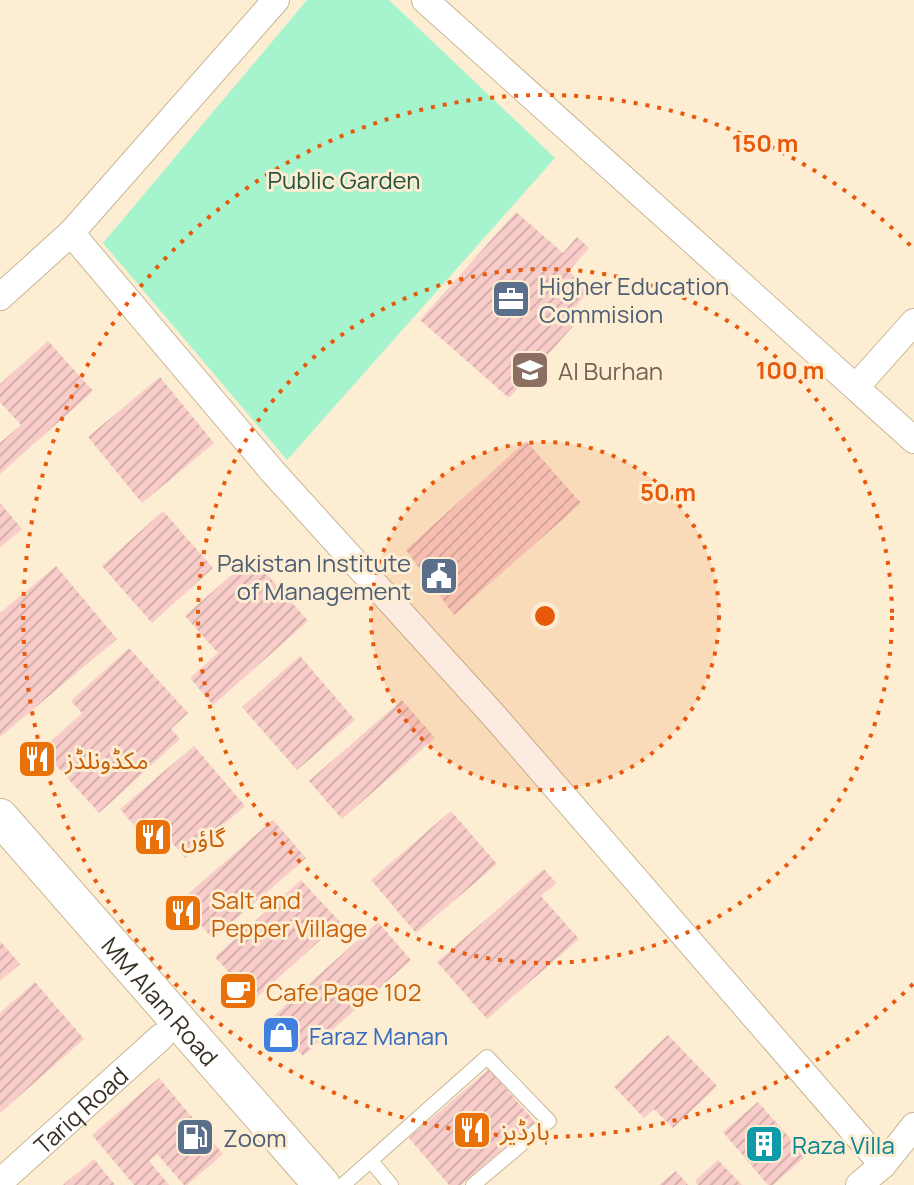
<svg xmlns="http://www.w3.org/2000/svg" width="914" height="1185" font-family="Manrope,'Noto Sans Arabic',sans-serif">
  <defs>
    <pattern id="building-hatch" width="6" height="6" patternUnits="userSpaceOnUse" patternTransform="scale(2)"><rect width="6" height="6" fill="#f8ccc9"/><path d="M-1 1l2-2M0 6l6-6M5 7l2-2" fill="none" stroke="#d5b0ac"/></pattern>
  </defs>
  <rect width="100%" height="100%" fill="#fdedd2"/>
  <path fill="#a6f4cd" d="M307,0H389L555,158L287,460L103,243Z"/>
  <path fill="url(#building-hatch)" d="M516,212L563,253L577,237L589,248L569,271L590,290L575,307L583,315L509,398L420,320Z
    M48,341L93,391L0,474V443L21,425L0,402V384Z
    M160,377L214,443L142,503L88,437Z
    M526,441L581,503L454,615L406,550Z
    M0,503L22,529L0,548Z
    M163,511L213,568L152,623L102,566Z
    M252,557L308,621L213,705L190,678L218,653L185,616Z
    M56,566L117,639L0,737V613Z
    M129,648L188,713L171,729L180,739L99,813L42,750L82,713L71,701Z
    M300,656L355,720L297,770L242,707Z
    M402,700L435,738L342,819L309,781Z
    M194,746L245,806L185,858L165,834L152,846L120,809Z
    M451,811L497,864L416,933L371,880Z
    M273,820L306,858L213,939L180,901Z
    M544,869L556,883L541,896L579,939L487,1019L437,962Z
    M301,880L340,922L254,1000L215,957Z
    M378,922L411,960L303,1056L270,1019Z
    M0,941L20,964L0,981Z
    M35,982L84,1039L0,1113V1013Z
    M668,1035L717,1086L673,1128L654,1109L644,1118L614,1087Z
    M489,1069L535,1122L461,1185H449L409,1138Z
    M159,1078L223,1154L187,1185H184L157,1154L149,1161L169,1185H134L92,1135Z
    M758,1102L806,1156L773,1185H768L723,1132Z
    M94,1159L115,1185H63Z
    M718,1160L742,1185H698L695,1181Z
    M676,1171L688,1185H659Z"/>
  <g fill="none" stroke-linecap="round" stroke-linejoin="round">
    <defs>
      <path id="lane" d="M371,1161L391,1185
        M343,1185L487,1057L549,1121L473,1185"/>
      <g id="street">
        <path d="M425,0L914,440"/>
        <path d="M71,233L273,472L496,718L883,1165"/>
        <path d="M0,297L71,233L276,0"/>
        <path d="M856,387L914,322"/>
        <path id="s1" d="M0,1182L161,1037"/>
        <path d="M859,1185L883,1165L914,1126"/>
      </g>
      <g id="secondary">
        <path id="s2" d="M0,817L322,1185"/>
      </g>
    </defs>
    <use href="#lane" stroke="#c8b694" stroke-width="16"/>
    <use href="#street" stroke="#c8b694" stroke-width="28"/>
    <use href="#secondary" stroke="#c8b694" stroke-width="38"/>
    <use href="#lane" stroke="#fff" stroke-width="14"/>
    <use href="#street" stroke="#fff" stroke-width="26"/>
    <use href="#secondary" stroke="#fff" stroke-width="36"/>
  </g>
  <circle cx="545" cy="616" r="174" fill="#e8590c" fill-opacity=".12"/>
  <g fill="none" stroke="#e8590c" stroke-width="4" stroke-dasharray="4 8">
    <circle cx="545" cy="616" r="174"/>
    <circle cx="545" cy="616" r="347"/>
    <path d="M913 984A521 521 0 1 1 913 248"/>
  </g>
  <defs>
    <symbol id="office-square" viewBox="-11 -11 22 22"><rect x="-9" y="-9" width="18" height="18" rx="4" fill="#5c6f8a" stroke="#fdedd2"/><path d="M-6-3h4V-5.5h4V-3h4V5H-6ZM-1-4.5V-3h2v-1.5ZM-6 0V1H6V0Z" fill="#fff"/></symbol>
    <symbol id="school-square" viewBox="-11 -11 22 22"><rect x="-9" y="-9" width="18" height="18" rx="4" fill="#8d6e63" stroke="#fdedd2"/><path d="M0-5L7-2L0 1L-7-2ZM-4 1L0 2.5L4 1V4Q0 6-4 4Z" fill="#fff"/></symbol>
    <symbol id="civic-square" viewBox="-11 -11 22 22"><rect x="-9" y="-9" width="18" height="18" rx="4" fill="#5c6f8a" stroke="#fdedd2"/><path d="M-.6-6.5H3V-4.5H.6V-3L4-1V1h2V6H-6V1h2V-1L-.6-3ZM-1.2 2.5V6h2.4V2.5Z" fill="#fff"/></symbol>
    <symbol id="restaurant-square" viewBox="-11 -11 22 22"><rect x="-9" y="-9" width="18" height="18" rx="4" fill="#e8710a" stroke="#fdedd2"/><path d="M-5-6h1v4h1v-4h1v4h1v-4h1v5L-1.5 .5V6h-2V.5L-5-1ZM5-6V6H3V1.5H1.5Q1.5-4 5-6Z" fill="#fff"/></symbol>
    <symbol id="cafe-square" viewBox="-11 -11 22 22"><rect x="-9" y="-9" width="18" height="18" rx="4" fill="#e8710a" stroke="#fdedd2"/><path d="M-5.5-4.5H6V0H3Q3 3.5 0 3.5H-2.5Q-5.5 3.5-5.5 0ZM3-3.2v2h1.7v-2ZM-6 4.5H4V6H-6Z" fill="#fff"/></symbol>
    <symbol id="shop-square" viewBox="-11 -11 22 22"><rect x="-9" y="-9" width="18" height="18" rx="4" fill="#3f7fe0" stroke="#fdedd2"/><path d="M-5-2.5h2.3a2.7 3.5 0 0 1 5.4 0H5L5.5 6h-11ZM-1.5-2.5h3a1.5 2.3 0 0 0-3 0Z" fill="#fff"/></symbol>
    <symbol id="fuel-square" viewBox="-11 -11 22 22"><rect x="-9" y="-9" width="18" height="18" rx="4" fill="#5c6f8a" stroke="#fdedd2"/><path d="M-5.5-6h7V0h2V4h1.3V-2.5L3-4.5l.8-.8L6-3V5H2.5V1h-1V6h-7ZM-4.2-4.7v3.2H.2V-4.7Z" fill="#fff"/></symbol>
    <symbol id="building-square" viewBox="-11 -11 22 22"><rect x="-9" y="-9" width="18" height="18" rx="4" fill="#0f9aa8" stroke="#fdedd2"/><path d="M-4-6H4V6H1V3H-1V6H-4ZM-2.5-4.3h1.7v1.8h-1.7ZM.8-4.3h1.7v1.8H.8ZM-2.5-1h1.7V.8h-1.7ZM.8-1h1.7V.8H.8Z" fill="#fff"/></symbol>
  </defs>
  <g fill-rule="evenodd">
    <use href="#office-square" x="489" y="277" width="44" height="44"/>
    <use href="#school-square" x="508" y="348" width="44" height="44"/>
    <use href="#civic-square" x="417" y="554" width="44" height="44"/>
    <use href="#restaurant-square" x="15" y="737" width="44" height="44"/>
    <use href="#restaurant-square" x="131" y="815" width="44" height="44"/>
    <use href="#restaurant-square" x="161" y="891" width="44" height="44"/>
    <use href="#cafe-square" x="216" y="969" width="44" height="44"/>
    <use href="#shop-square" x="259" y="1013" width="44" height="44"/>
    <use href="#restaurant-square" x="450" y="1108" width="44" height="44"/>
    <use href="#fuel-square" x="173" y="1115" width="44" height="44"/>
    <use href="#building-square" x="742" y="1122" width="44" height="44"/>
  </g>
  <g text-anchor="middle" dominant-baseline="central" stroke-width="6" stroke-linejoin="round" paint-order="stroke">
    <g font-size="24" fill="#27543f" stroke="#fdedd2">
      <text x="344" y="179">Public Garden</text>
    </g>
    <g font-size="24" fill="#4e5e75" stroke="#fdedd2" text-anchor="start">
      <text x="539" y="285">Higher Education<tspan x="539" dy="28">Commision</tspan></text>
      <text x="411" y="562" text-anchor="end">Pakistan Institute<tspan x="411" dy="28">of Management</tspan></text>
      <text x="223" y="1137">Zoom</text>
    </g>
    <g font-size="24" fill="#785e54" stroke="#fdedd2" text-anchor="start">
      <text x="558" y="370">Al Burhan</text>
    </g>
    <g font-size="24" fill="#c56008" stroke="#fdedd2" text-anchor="start">
      <text x="65" y="759">مکڈونلڈز</text>
      <text x="181" y="837">گاؤں</text>
      <text x="211" y="899">Salt and<tspan x="211" dy="28">Pepper Village</tspan></text>
      <text x="266" y="991">Cafe Page 102</text>
      <text x="500" y="1130">ہارڈیز</text>
    </g>
    <g font-size="24" fill="#393124" stroke="#fdedd2">
      <text stroke="none"><textPath href="#s2" startOffset="244">MM Alam Road</textPath></text>
      <text stroke="none"><textPath href="#s1" startOffset="108">Tariq Road</textPath></text>
    </g>
    <g font-size="24" fill="#366cbe" stroke="#fdedd2" text-anchor="start">
      <text x="309" y="1035">Faraz Manan</text>
    </g>
    <g font-size="24" fill="#0d838f" stroke="#fdedd2" text-anchor="start">
      <text x="792" y="1144">Raza Villa</text>
    </g>
  </g>
  <circle cx="545" cy="616" r="12" fill="#e8590c" stroke="#fdedd2" stroke-width="4"/>
  <g font-size="24" text-anchor="middle" font-weight="bold" fill="#e8590c" stroke="#fdedd2" stroke-width="6" stroke-linejoin="round" paint-order="stroke">
    <text x="765" y="152">150 m</text>
    <text x="790" y="379">100 m</text>
    <text x="668" y="501">50 m</text>
  </g>
</svg>
